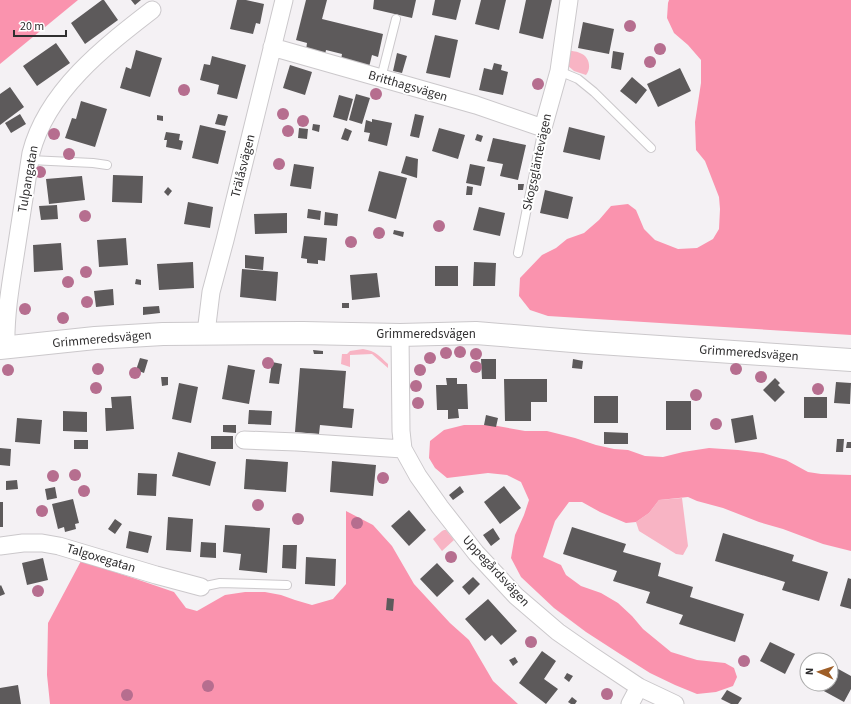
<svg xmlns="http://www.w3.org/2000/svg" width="851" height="704" font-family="'Source Sans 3',sans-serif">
  <rect width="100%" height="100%" fill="#f4f1f4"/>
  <path fill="#f8b4c4" d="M567,50C571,51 576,51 580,53C589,56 592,68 586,75L574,71L567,65Z
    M363,349C376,351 379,356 388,364V368L372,354L350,355V367L341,364L342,354H347L350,351Z
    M682,498L688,546L683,555L676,554L639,531L636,522L649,513L659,500Z
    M444,530H446L454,540L442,551L433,539L442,531Z"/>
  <path fill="#fa93ae" d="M0,0H78L0,64Z
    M669,0H851V335L548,316L530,310L519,296L520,278L542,255L556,248L567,239L584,233L599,220L611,206L628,204L636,210L644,229L655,240L678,249L697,248L713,239L719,229L720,209L719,197L705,161L696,150L695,122L701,83V60L688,45L674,33L667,18L668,3Z
    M464,425H492L525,431H547L575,438L596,445L614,449L628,450L645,456L663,457L683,452L709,448L738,450L763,453L786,460L808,472L821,474L851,475V551L823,544L783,529L759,522L723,508L697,501L688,497L659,500L649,513L636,522L626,523L600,512L582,502H569L555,521L543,557L561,565L566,575L581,586L601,593L618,603L632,616L643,629L671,652L697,660L725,663L734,668L737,677L733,686L716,692L697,694L675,685L650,673L620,654L586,632L554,608L521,577L511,558L515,535L524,515L529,500L521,482L507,475L488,473L447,478L435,468L429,458L430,441L444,430Z
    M346,511L373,525L392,546L414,584L450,623L469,640L493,681L518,704H50L47,675L48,623L81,561L136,579L174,592L186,608L197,611L225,595L245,592H265L281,595L295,600L312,605L333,599L346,584Z"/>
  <path fill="#5d5a5b" d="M102,0H104L118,20L85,44L71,23Z
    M131,0H141L135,5Z
    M237,0H246L264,4L260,24L256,23L253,34L230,29Z
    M306,0H327L322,19L383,34L378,57L372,55L369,67L341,60L342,54L326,50L325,55L306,50L307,43L296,40Z
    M374,0H416L412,18L373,9Z
    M435,0H461L456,20L432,15Z
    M481,0H506L499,30L475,24Z
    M526,0H552L543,39L519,33Z
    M583,22L614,29L609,54L578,48Z
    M435,35L458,40L450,78L426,73Z
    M56,43L70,63L37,86L23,66Z
    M136,50L162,58L150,97L120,88L126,67L131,69Z
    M613,51L624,53L621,70L611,68Z
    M397,53L407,56L402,73L393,71Z
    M212,56L246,65L237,99L217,94L219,85L200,80L204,64L210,65Z
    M494,63L502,65L501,70L508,72L503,95L479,90L484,68L492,70Z
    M290,65L312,72L305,95L283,88Z
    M680,68L691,91L658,107L647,84Z
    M632,77L647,90L636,104L620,91Z
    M10,87L24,107L0,125V94Z
    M356,94L370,98L362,124L349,120Z
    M339,95L353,99L347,121L333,117Z
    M81,101L107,109L95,147L65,138L72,118L76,119Z
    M20,114L26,124L11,133L5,123Z
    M218,114L228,116L225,126L215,124Z
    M415,114L424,116L419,138L410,136Z
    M157,115L163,116V121L157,120Z
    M372,119L392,123L387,146L368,141L370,133L364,132L366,120L372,122Z
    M313,124L320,125L319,132L312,130Z
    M200,125L226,131L218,164L192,158Z
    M569,127L605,136L600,160L563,152Z
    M299,128L308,129L307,139L298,138Z
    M345,128L352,131L348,141L341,139Z
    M439,128L465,135L458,159L432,151Z
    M166,132L180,134L179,140L183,141L181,150L166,147L167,140H164Z
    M477,134L483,136L481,142L475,140Z
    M493,138L526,145L518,180L500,176L503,164L487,161Z
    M406,156L418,159L417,178L401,173Z
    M294,164L314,167L311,189L290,186Z
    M470,164L485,167L481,186L466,183Z
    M379,171L407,178L396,219L368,211Z
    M113,175L143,176L142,203L112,202Z
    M82,176L85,200L49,204L46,179Z
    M518,184H524L523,190H518Z
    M467,186L473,187L472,195H466Z
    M168,187L172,191L168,196L164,192Z
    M545,190L573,197L568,219L540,213Z
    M188,202L213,207L210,228L184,224Z
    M57,205L58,219L41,220L39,206Z
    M479,207L505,213L500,236L473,230Z
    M308,209L321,211L320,220L307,218Z
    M325,212L338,214L337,226L324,225Z
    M287,213V233L255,234L254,214Z
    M394,230L404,232L403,237L393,234Z
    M304,236L327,238L325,261L318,260V264L307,263V259L301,258Z
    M126,238L128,265L99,267L97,240Z
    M61,243L63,270L34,272L33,245Z
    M245,255L264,257L263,270L245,268Z
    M193,262L194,288L159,290L157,264Z
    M474,262L496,263L495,286H473Z
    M435,266H458V286H435Z
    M242,269L278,272L276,301L240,297Z
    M377,273L380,297L352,300L350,275Z
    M136,279L141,280V285L135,284Z
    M113,289L114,305L96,307L94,291Z
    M342,303H349V308H342Z
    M159,306L160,313L143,315V307Z
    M313,350L323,351V354H314Z
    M140,358L148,360L144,373L136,370Z
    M481,359H496V379H482Z
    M573,359L583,361L582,369L572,368Z
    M272,362L282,364L279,384L269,383Z
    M228,365L255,370L249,404L222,399Z
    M300,368L346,371L343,408L354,409L352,428L320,425L319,434L295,432Z
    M161,377H168V385L162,386Z
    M446,378H457V384H467L468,409H458L459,418L448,419V410H437L436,385H447Z
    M775,378L780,383L778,385L785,392L775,402L763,390Z
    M504,379H547V402H531V421H505Z
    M836,382L851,383L850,404L834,403Z
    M179,383L198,387L191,423L172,419Z
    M131,396L134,429L106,431L105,408H112L111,397Z
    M594,396H618V423H594Z
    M804,397H827V418H804Z
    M666,401H691V430H666Z
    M249,410L272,411L271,425L248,424Z
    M63,411L87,412V432L63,431Z
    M486,415L498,418L496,427L484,425Z
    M753,415L757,439L735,443L731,419Z
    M17,418L42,420L40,444L15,442Z
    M223,425H236V433L223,432Z
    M604,432L628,433V444H604Z
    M211,436H233V449H211Z
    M837,439H844L843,452H836Z
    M74,440H88V449H74Z
    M847,442H851V448H846Z
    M0,448L11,449L10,466L0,465Z
    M178,452L216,462L210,486L172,476Z
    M246,459L288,462L286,492L244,489Z
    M332,461L376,465L373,496L330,492Z
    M138,473L157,474L156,496L137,495Z
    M17,480L18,489L6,490V481Z
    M460,486L464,492L453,500L449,495Z
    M504,486L521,508L500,524L484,502Z
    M55,487L57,498L47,500L45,489Z
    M73,499L79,523L75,524L76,529L65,532L64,527L58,529L52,504Z
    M0,502H3V527H0Z
    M409,510L426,530L409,546L391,526Z
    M168,517L193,519L191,552L166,550Z
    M115,519L122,524L115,534L108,529Z
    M225,525L270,528L267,573L239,570L241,554L223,552Z
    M572,527L626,544L623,552L661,563L658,576L693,587L690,597L744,614L735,642L679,624L683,615L646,603L650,592L613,581L617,571L563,554Z
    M493,528L500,539L491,546L483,535Z
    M129,531L152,536L148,553L126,548Z
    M723,533L794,555L792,561L828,572L819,601L782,590L785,582L715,561Z
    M201,542L216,543V558L200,557Z
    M283,545H297L296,569L282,568Z
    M306,557L336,559L335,586L305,584Z
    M43,558L48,580L27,585L22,563Z
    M437,563L454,581L437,597L420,579Z
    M473,577L480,584L469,595L462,587Z
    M848,578L851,579V609L840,606Z
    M1,585L5,594L0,596V586Z
    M387,598L394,599L393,611L386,610Z
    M488,599L517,631L501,645L492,635L485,641L465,619Z
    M770,642L795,654L785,674L760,661Z
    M542,651L556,661L544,679L558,689L546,704L519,683Z
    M515,657L518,662L513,666L509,660Z
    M831,665L851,676V689L844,702L811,684H831Z
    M567,673L573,676L569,682L564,678Z
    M18,685L21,704H0V688Z
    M727,690L742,698L738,704H731L721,699Z
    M572,697L577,701L575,704H571L568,702Z"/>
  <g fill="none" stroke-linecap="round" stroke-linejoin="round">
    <defs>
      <path id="lane" d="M559,71L578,79L594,92L651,148
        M381,78L396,19
        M30,160L93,163L107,165
        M518,253L543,128
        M201,587L220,583L287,585"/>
      <path id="street" d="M272,47L476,105L543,128L559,71L569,0
        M206,333L211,292L225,240L284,0
        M400,335L401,431L403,449L418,476L440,507L476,553L516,596L558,632L591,655L639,687L675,704
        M6,347C5,315 11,282 16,250C21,217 26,185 31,153C47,91 104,47 152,10
        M244,440L297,442L403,449
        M0,546L23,543H42L59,546L156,575L201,587
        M630,704L639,687"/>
      <path id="secondary" d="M0,348L95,338L163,334L303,333L400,335L476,333L585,342L851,360"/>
    </defs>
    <use href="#lane" stroke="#cbc8cb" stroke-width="10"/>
    <use href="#street" stroke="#cbc8cb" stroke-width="19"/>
    <use href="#secondary" stroke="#cbc8cb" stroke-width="24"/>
    <use href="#lane" stroke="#fff" stroke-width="8"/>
    <use href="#street" stroke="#fff" stroke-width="17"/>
    <use href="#secondary" stroke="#fff" stroke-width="22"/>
  </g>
  <g fill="#b66e8f">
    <circle cx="630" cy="26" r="6"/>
    <circle cx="660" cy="49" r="6"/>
    <circle cx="650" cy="62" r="6"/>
    <circle cx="538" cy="84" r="6"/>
    <circle cx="184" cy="90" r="6"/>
    <circle cx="376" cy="94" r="6"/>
    <circle cx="283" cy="114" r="6"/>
    <circle cx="303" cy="121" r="6"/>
    <circle cx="288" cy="131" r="6"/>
    <circle cx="54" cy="134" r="6"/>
    <circle cx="69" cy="154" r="6"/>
    <circle cx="279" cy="164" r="6"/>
    <circle cx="40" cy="172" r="6"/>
    <circle cx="85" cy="216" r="6"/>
    <circle cx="439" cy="226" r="6"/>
    <circle cx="379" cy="233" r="6"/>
    <circle cx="351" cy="242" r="6"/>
    <circle cx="86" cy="272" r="6"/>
    <circle cx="68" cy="282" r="6"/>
    <circle cx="87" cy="302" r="6"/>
    <circle cx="25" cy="309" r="6"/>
    <circle cx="63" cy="318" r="6"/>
    <circle cx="460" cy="352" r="6"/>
    <circle cx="446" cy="353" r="6"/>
    <circle cx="476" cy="354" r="6"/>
    <circle cx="430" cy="358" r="6"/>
    <circle cx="268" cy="363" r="6"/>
    <circle cx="476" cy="367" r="6"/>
    <circle cx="98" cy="369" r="6"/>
    <circle cx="736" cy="369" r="6"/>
    <circle cx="8" cy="370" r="6"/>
    <circle cx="420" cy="370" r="6"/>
    <circle cx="135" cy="373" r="6"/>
    <circle cx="761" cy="377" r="6"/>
    <circle cx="416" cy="386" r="6"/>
    <circle cx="96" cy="388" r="6"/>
    <circle cx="818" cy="389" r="6"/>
    <circle cx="696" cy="395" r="6"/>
    <circle cx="418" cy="403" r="6"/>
    <circle cx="716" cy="424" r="6"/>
    <circle cx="75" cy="475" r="6"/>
    <circle cx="53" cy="476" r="6"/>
    <circle cx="383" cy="478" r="6"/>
    <circle cx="84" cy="491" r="6"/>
    <circle cx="258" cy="505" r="6"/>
    <circle cx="42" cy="511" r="6"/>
    <circle cx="298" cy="519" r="6"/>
    <circle cx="357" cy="523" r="6"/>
    <circle cx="451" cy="557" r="6"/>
    <circle cx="38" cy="591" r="6"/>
    <circle cx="531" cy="642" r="6"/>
    <circle cx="744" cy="661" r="6"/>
    <circle cx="208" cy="686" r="6"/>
    <circle cx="607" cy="694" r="6"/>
    <circle cx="127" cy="695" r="6"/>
  </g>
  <g text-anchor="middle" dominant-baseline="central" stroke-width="4" stroke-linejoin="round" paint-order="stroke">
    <g font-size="13" fill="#302f30" stroke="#fff">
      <text transform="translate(408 86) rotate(16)">Britthagsvägen</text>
      <text transform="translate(537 162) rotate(-78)">Skogsgläntevägen</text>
      <text transform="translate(243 166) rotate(-76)">Trälåsvägen</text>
      <text transform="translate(28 179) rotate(-80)">Tulpangatan</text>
      <text x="426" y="334">Grimmeredsvägen</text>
      <text transform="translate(102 339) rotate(-5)">Grimmeredsvägen</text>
      <text transform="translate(749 353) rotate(4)">Grimmeredsvägen</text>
      <text transform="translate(101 558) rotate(17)">Talgoxegatan</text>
      <text transform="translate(496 571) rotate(47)">Uppegårdsvägen</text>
    </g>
  </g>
  <g transform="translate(819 672) rotate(273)"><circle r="19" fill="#ffffff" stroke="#acacac"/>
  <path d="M0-3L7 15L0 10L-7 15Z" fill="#9e5e27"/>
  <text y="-6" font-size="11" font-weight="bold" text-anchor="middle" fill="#302f30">N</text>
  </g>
  <path d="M14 30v6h52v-6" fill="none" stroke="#302f30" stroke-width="2"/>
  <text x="20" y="30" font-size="12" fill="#302f30" stroke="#ffffff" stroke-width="3" paint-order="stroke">20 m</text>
</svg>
